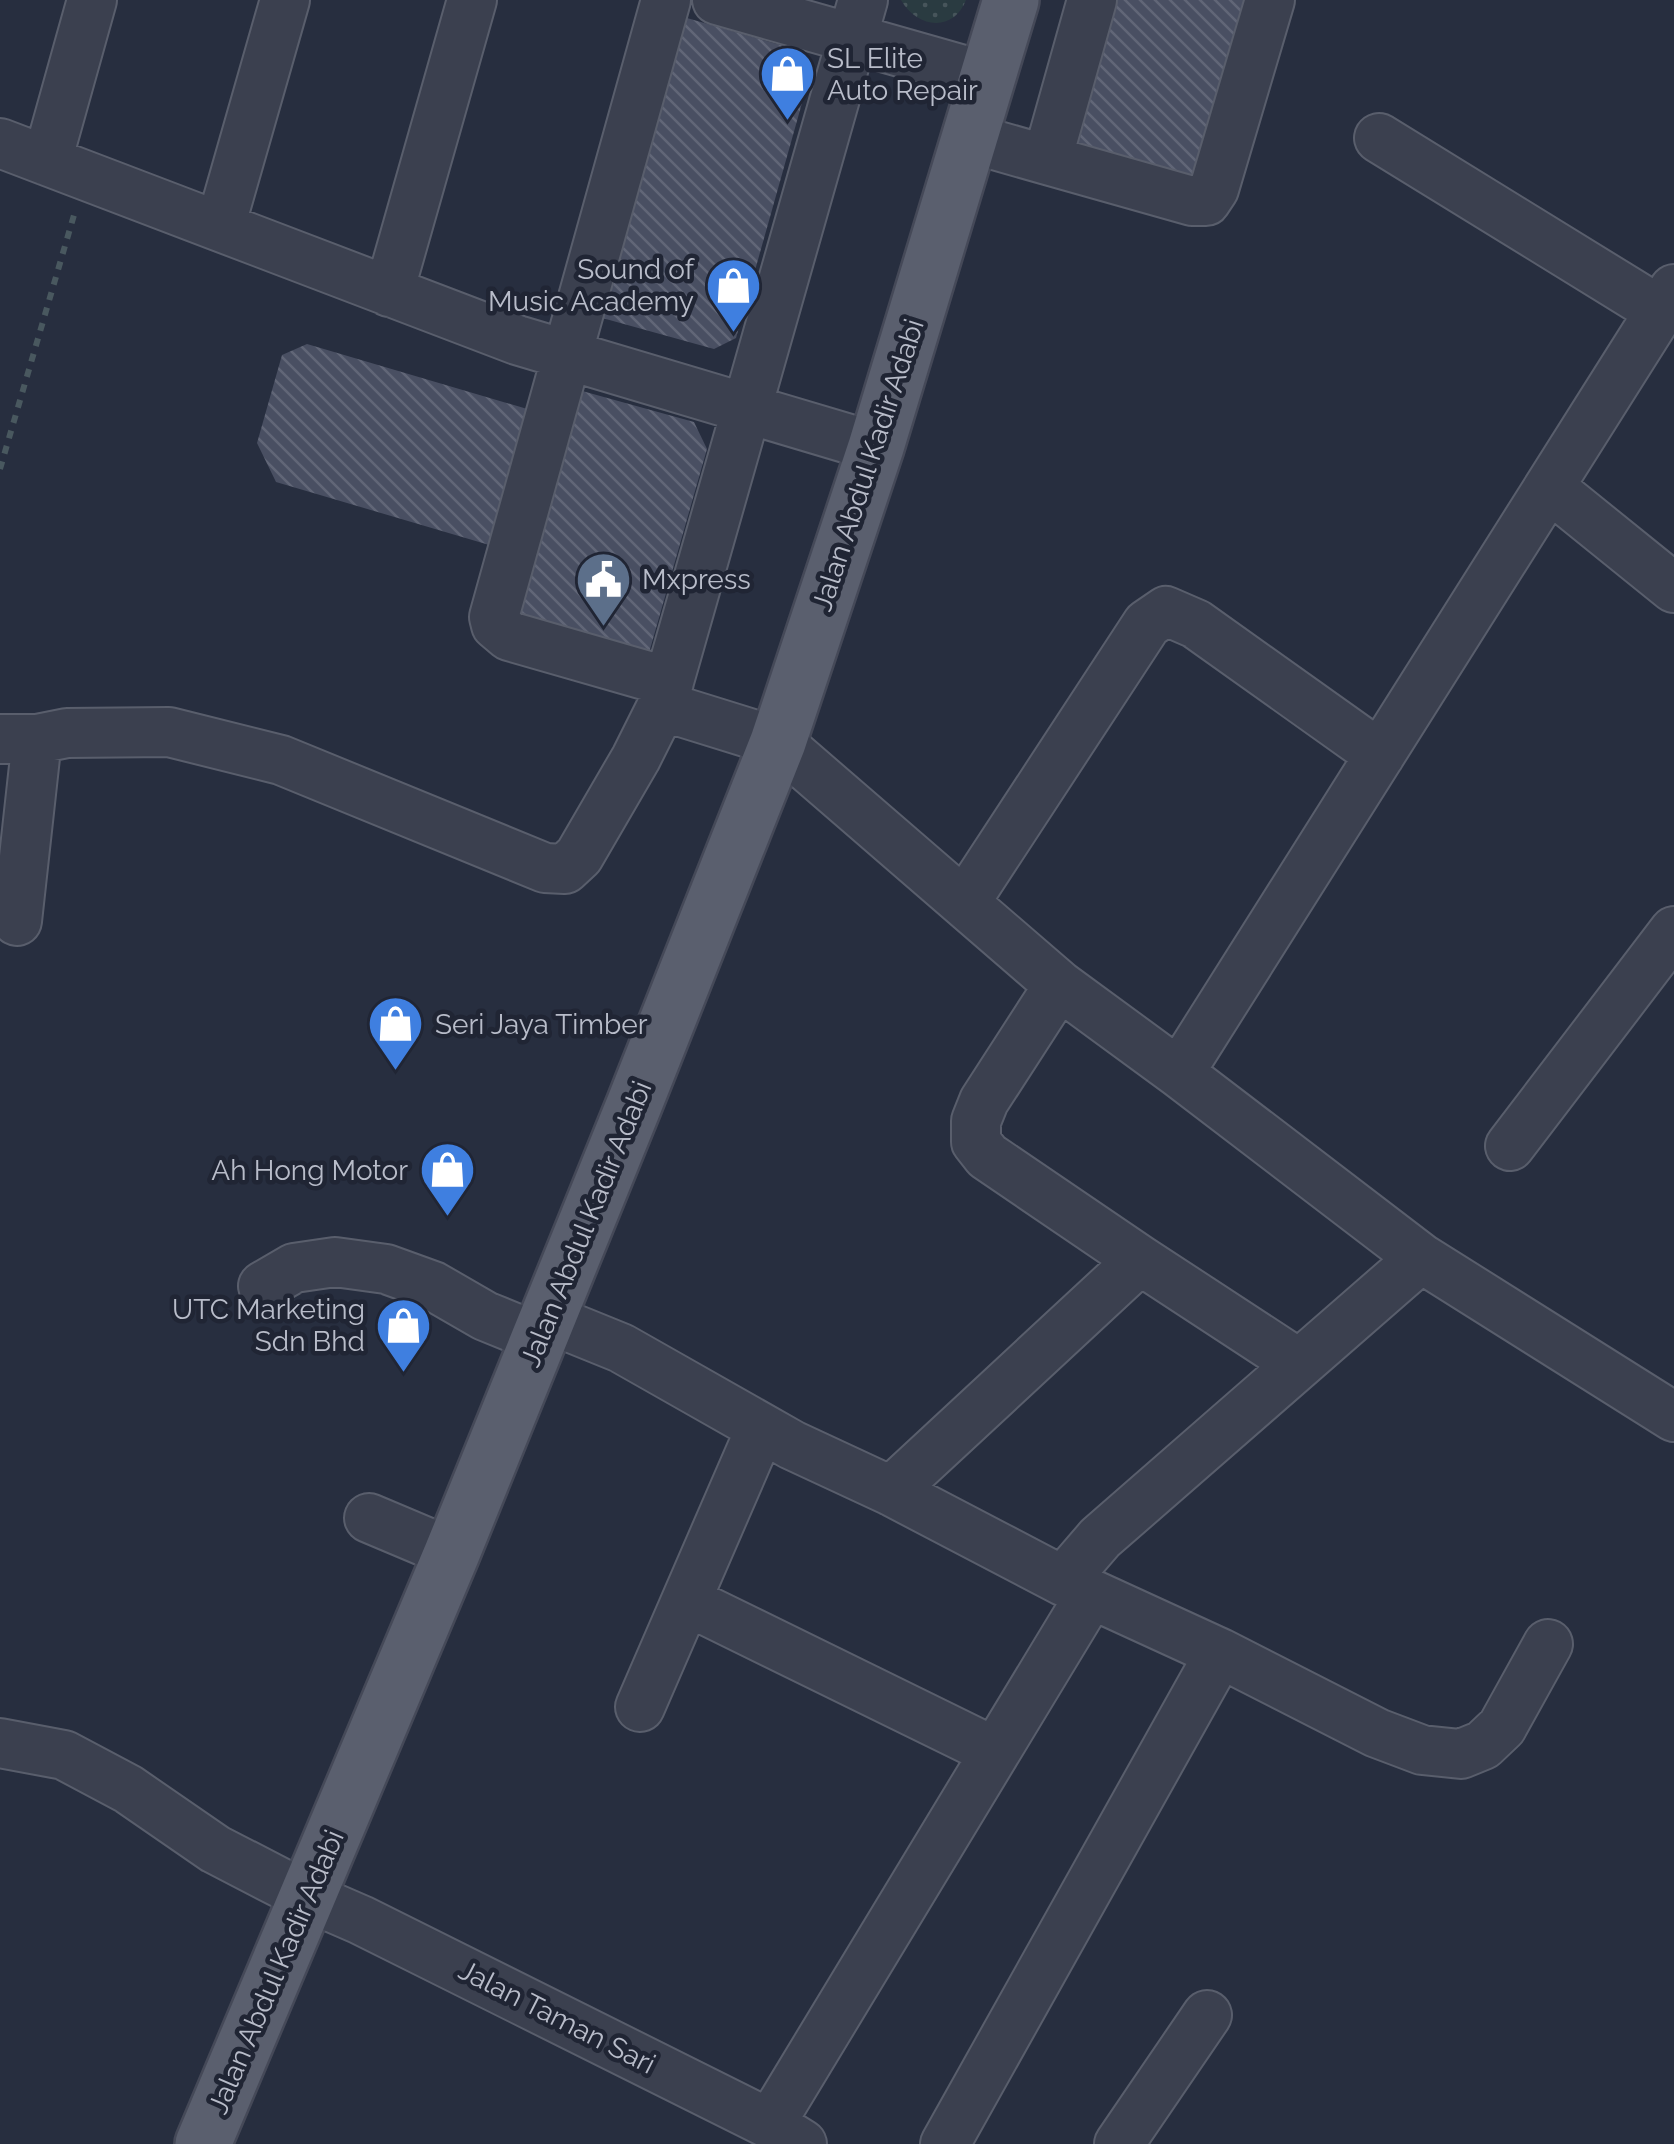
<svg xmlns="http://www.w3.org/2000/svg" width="1674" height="2144" font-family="Raleway,sans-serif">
  <defs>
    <pattern id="grass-dots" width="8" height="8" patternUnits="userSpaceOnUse" patternTransform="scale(2.5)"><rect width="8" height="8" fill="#2a3b41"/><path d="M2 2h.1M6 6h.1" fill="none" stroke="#47555b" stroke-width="1.8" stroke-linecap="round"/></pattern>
    <pattern id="building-back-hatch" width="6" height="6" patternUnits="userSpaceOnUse" patternTransform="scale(2.5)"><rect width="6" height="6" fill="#494f62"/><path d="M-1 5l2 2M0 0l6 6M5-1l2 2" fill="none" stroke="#616677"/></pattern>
  </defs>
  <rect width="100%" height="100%" fill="#272e3f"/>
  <path fill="url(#grass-dots)" d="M901,0H966C953,33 917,28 901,0Z"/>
  <path fill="url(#building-back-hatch)" d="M1109,0H1258L1201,193L1064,153Z
    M680,16L798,50L811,71L736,338L714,349L595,316Z
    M307,344L534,411L496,547L276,482L257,443L282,355Z
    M575,389L694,422L707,449L647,660L510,621Z"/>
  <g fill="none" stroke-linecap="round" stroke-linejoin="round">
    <defs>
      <path id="minor" d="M666,0L494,617L496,625L509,636L669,682
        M717,0L988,77
        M970,138L1047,160L1092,0
        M1379,138L1660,311
        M0,143L517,340L876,447
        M1047,160L1192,201H1206L1214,189L1270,0
        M47,161L92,0
        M220,227L285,0
        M389,292L472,0
        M1549,487L1674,588
        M662,706L778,742L1059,985L1179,1073L1421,1258L1674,1417
        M0,739H37L67,733L169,732L281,760L545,868L565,869L579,856L636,758L662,706L863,0
        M965,902L1147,624L1166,611L1196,624L1380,755
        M17,921L37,739
        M1059,985L984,1101L976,1121V1142L987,1156L1140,1260
        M1179,1073L1674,289
        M1510,1146L1674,931
        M263,1286L294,1268L335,1262L386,1269L433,1286L485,1316L539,1338
        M547,1318L621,1348L792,1445L891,1491L1063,1581L1220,1653L1377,1733L1422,1750L1461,1754L1483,1745L1502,1727L1548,1644
        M891,1491L1140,1260L1299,1364
        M369,1518L452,1553
        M1063,1581L1100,1538L1421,1258
        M687,1601L995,1752
        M640,1707L761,1428
        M0,1743L64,1755L128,1789L215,1849L308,1897L361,1920L770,2124L802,2144
        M770,2124L1091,1594
        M945,2144L1220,1653
        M1119,2144L1207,2015"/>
      <path id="major" d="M203,2144L452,1553L634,1105L778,742L876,447L1011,0"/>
    </defs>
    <use href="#minor" stroke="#595e6c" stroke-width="52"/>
    <use href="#major" stroke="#454958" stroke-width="60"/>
    <path stroke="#49585f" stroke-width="6" stroke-dasharray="8 8" stroke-linecap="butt" d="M0,469L74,215"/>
    <use href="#minor" stroke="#3b404f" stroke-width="48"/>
    <use href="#major" stroke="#5a5f6e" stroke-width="55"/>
  </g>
  <defs>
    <symbol id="shop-pin" viewBox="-11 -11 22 30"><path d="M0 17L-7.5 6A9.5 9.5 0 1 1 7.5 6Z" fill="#3f7fe0" stroke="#202534"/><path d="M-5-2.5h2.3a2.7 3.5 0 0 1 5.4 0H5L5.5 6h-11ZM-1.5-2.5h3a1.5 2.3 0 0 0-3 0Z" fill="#fff"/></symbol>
    <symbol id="civic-pin" viewBox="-11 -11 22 30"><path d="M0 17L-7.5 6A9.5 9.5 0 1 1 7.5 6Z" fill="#5c6f8a" stroke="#202534"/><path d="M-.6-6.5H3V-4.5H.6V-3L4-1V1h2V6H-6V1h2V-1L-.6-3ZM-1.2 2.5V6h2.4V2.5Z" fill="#fff"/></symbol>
  </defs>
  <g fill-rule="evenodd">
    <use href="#shop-pin" x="756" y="42" width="63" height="86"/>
    <use href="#shop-pin" x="702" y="254" width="63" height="86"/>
    <use href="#civic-pin" x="572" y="548" width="63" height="86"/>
    <use href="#shop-pin" x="364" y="992" width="63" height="86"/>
    <use href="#shop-pin" x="416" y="1138" width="63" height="86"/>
    <use href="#shop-pin" x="372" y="1294" width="63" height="86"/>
  </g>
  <g text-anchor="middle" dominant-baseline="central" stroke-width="9" stroke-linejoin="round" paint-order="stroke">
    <g font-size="28" fill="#b8bcc9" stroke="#202534" text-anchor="start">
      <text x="827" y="58">SL Elite<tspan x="827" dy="32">Auto Repair</tspan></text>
      <text x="694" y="269" text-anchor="end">Sound of<tspan x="694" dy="32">Music Academy</tspan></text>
      <text x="642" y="579">Mxpress</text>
      <text x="435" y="1024">Seri Jaya Timber</text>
      <text x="408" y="1170" text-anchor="end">Ah Hong Motor</text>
      <text x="365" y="1309" text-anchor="end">UTC Marketing<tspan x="365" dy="32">Sdn Bhd</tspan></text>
    </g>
    <g font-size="28" fill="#b8bcc9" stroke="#202534">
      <text transform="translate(868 465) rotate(-72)">Jalan Abdul Kadir Adabi</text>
      <text transform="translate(586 1224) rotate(-68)">Jalan Abdul Kadir Adabi</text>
      <text transform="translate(276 1972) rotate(-67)">Jalan Abdul Kadir Adabi</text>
      <text transform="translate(557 2017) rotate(27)">Jalan Taman Sari</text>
    </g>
  </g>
</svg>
